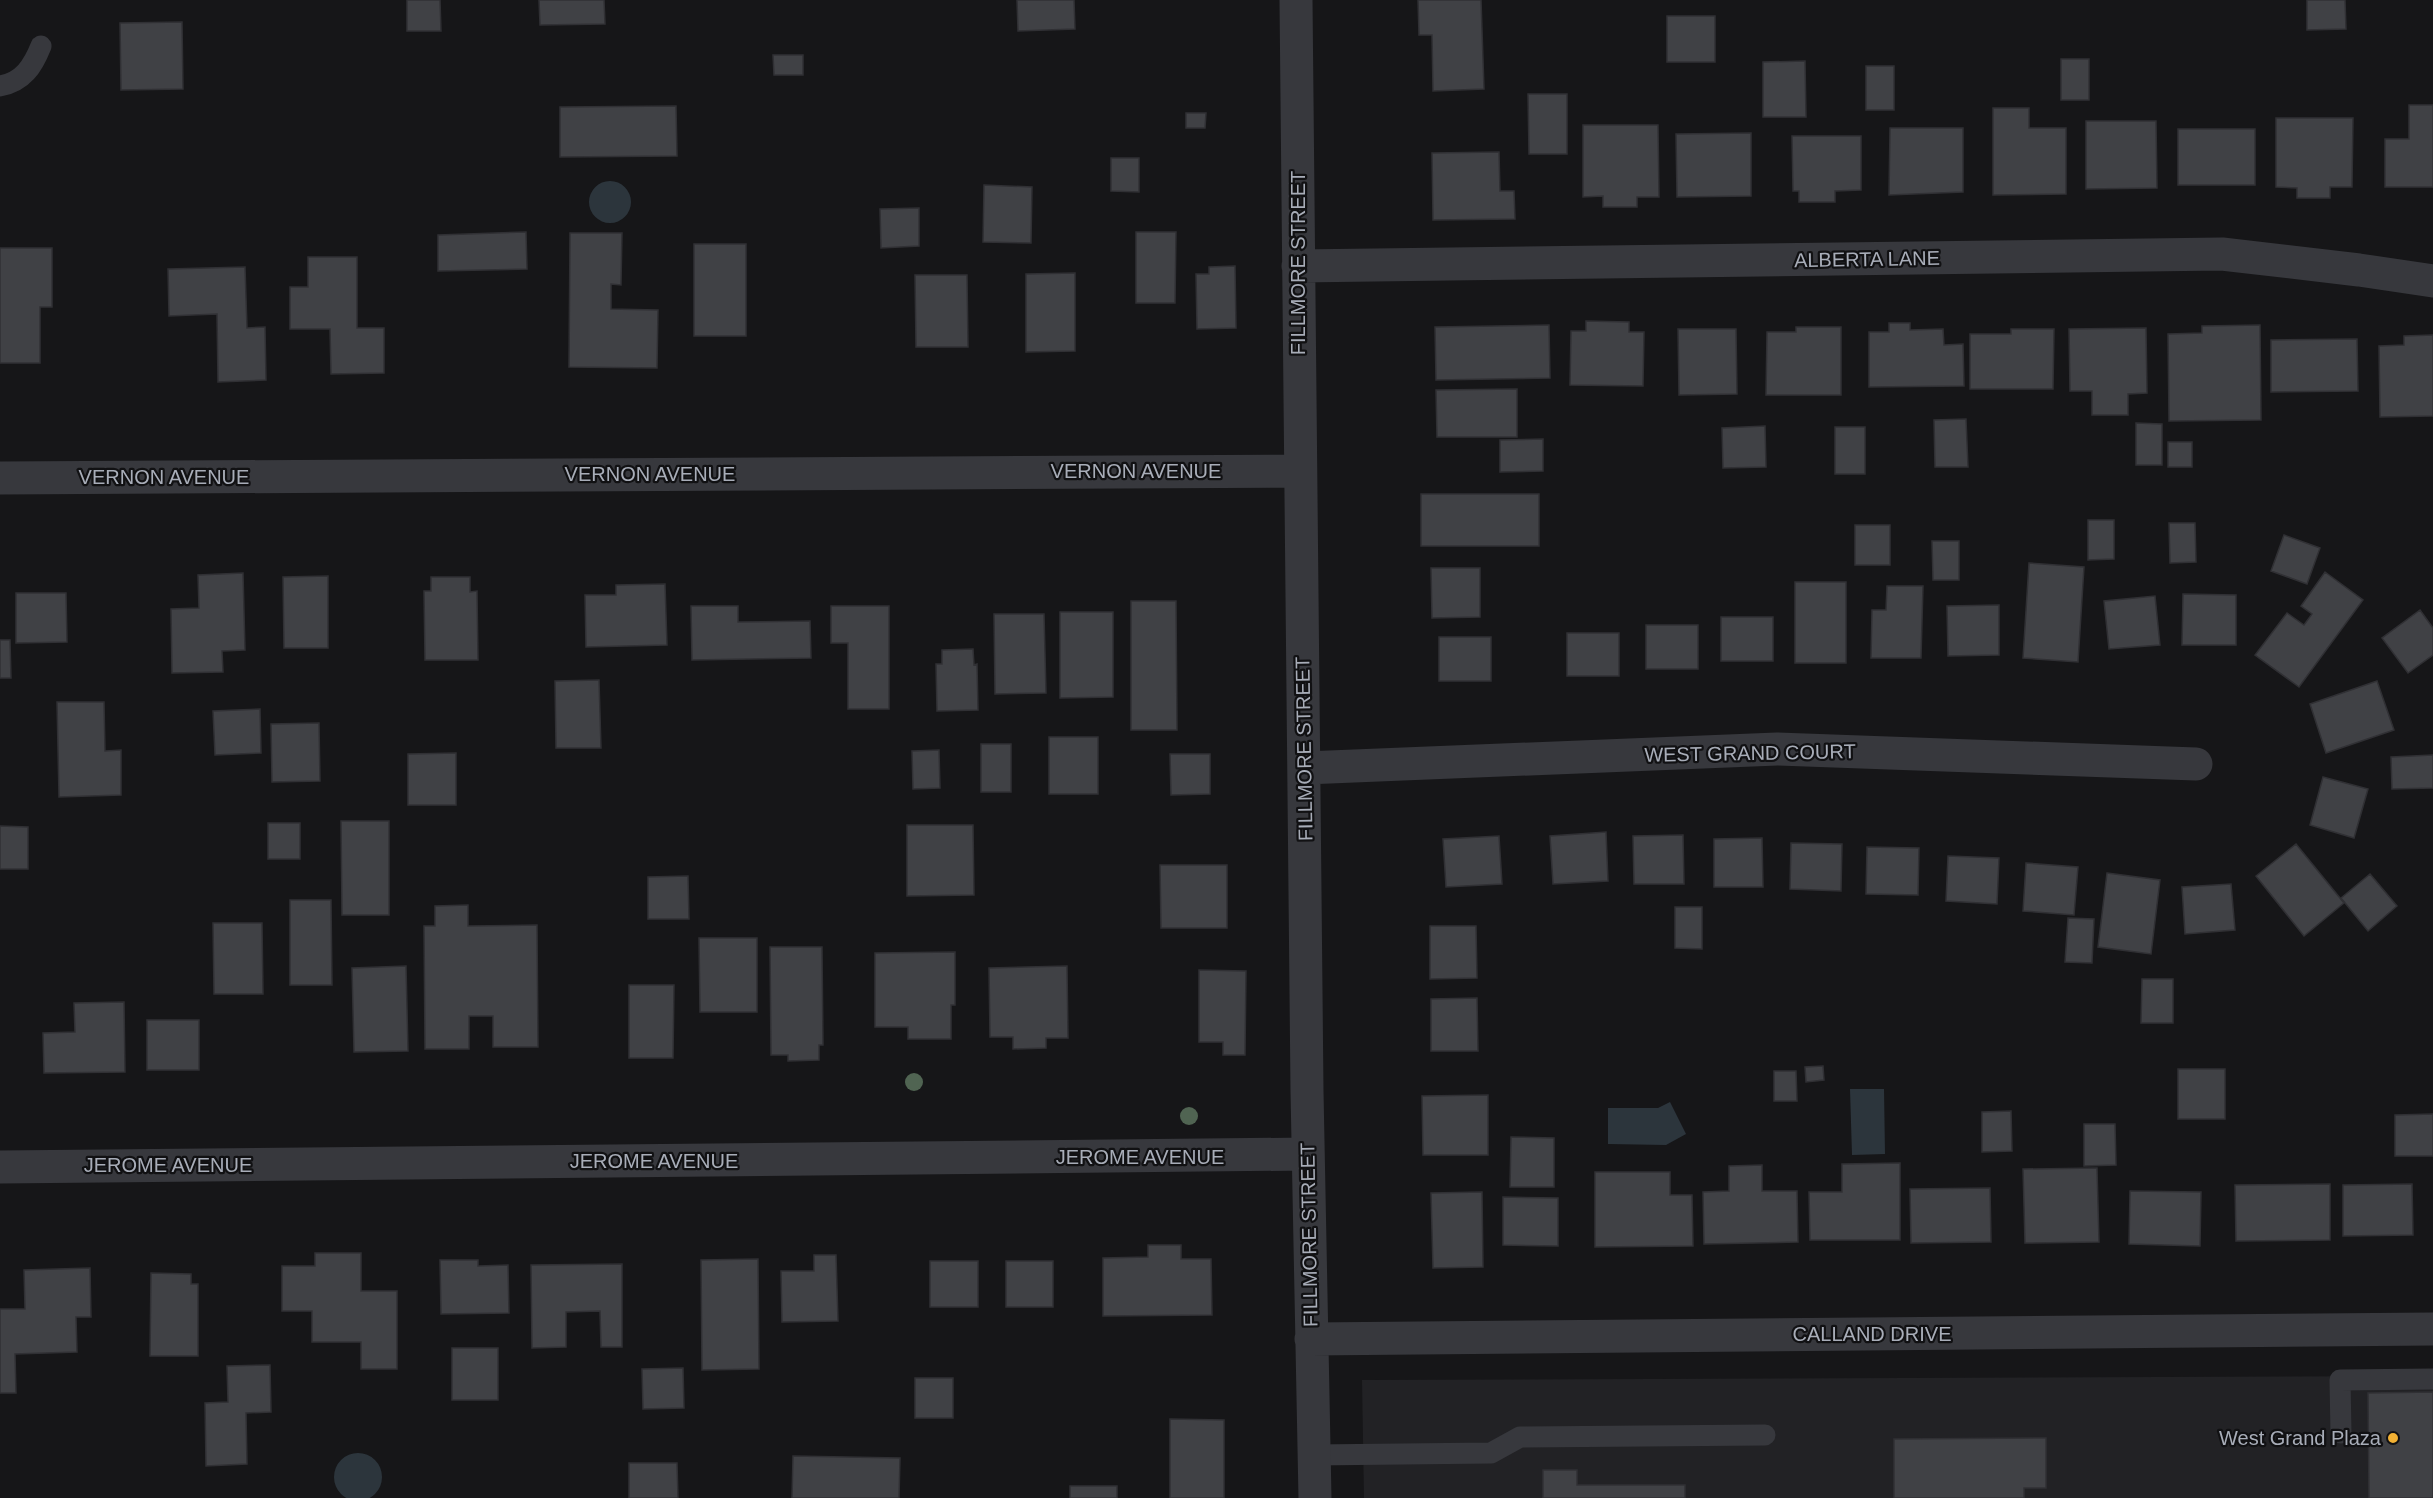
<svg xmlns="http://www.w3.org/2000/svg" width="2433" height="1498" font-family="Arial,sans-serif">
  <rect width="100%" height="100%" fill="#161618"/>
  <path fill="#222225" d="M2433,1376V1498H1364L1362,1380Z"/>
  <path fill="#2c353c" d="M589 202a21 21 0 1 1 42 0a21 21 0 1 1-42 0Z
    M1884,1089L1885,1154L1852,1155L1850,1089Z
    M1670,1102L1686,1134L1666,1145L1608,1144V1108H1658Z
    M334 1477a24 24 0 1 1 48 0a24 24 0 1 1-48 0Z"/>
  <path fill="#404145" stroke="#303034" stroke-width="1.5" d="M407,0H440L441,31H407Z
    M539,0H604L605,24L540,25Z
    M1017,0H1074L1075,29L1018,31Z
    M1418,0H1481L1484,89L1433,91L1432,35H1419Z
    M2307,0H2345L2346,29L2307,30Z
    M1667,16H1715V62H1667Z
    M182,22L183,89L121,90L120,23Z
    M773,55H803V75H774Z
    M2061,59H2089V100H2061Z
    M1805,61L1806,117H1763V62Z
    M1866,66H1894V110H1866Z
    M1528,94H1567V154H1529Z
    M2409,105H2433V187H2385V139H2409Z
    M676,106L677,156L560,157V107Z
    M1993,108H2029V128H2066V194L1993,195Z
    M1186,113H1206L1205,128H1186Z
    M2276,118H2353L2352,187H2330V198H2297V188L2276,187Z
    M2086,121H2156L2157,188L2086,189Z
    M1583,125H1658L1659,197H1637V207H1603V196L1583,197Z
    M1890,128H1963V192L1889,195Z
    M2178,129H2255V185H2178Z
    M1751,133V196L1677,197L1676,134Z
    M1792,136H1861V190L1835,191V202H1799V191H1793Z
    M1499,152L1500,191H1514L1515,219L1433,220L1432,153Z
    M1111,158H1139V192L1111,191Z
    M984,185L1032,187L1031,243L983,242Z
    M919,208V246L881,248L880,209Z
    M526,232L527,269L438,271V235Z
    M1136,232H1176L1175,303H1136Z
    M570,233H622L621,285L611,284V309L658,310L657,368L569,367Z
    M694,244H746V336H694Z
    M0,248H52V307H40V363H0Z
    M308,257H357V328H384V373L331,374L330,329H290V287H308Z
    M1235,266L1236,328L1197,329L1196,274H1209V267Z
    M245,267L247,328L265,327L266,380L218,382L217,314L169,316L168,269Z
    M1075,273V351L1026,352V274Z
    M915,275H967L968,347H916Z
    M1586,321L1629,322V332H1644L1643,386L1570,385L1571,331H1586Z
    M1889,323H1910V330L1943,329L1944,345L1963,344L1964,386L1869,387V332H1889Z
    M1549,325L1550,378L1436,380L1435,327Z
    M2260,325L2261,420L2169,421L2168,334L2202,333V326Z
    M1796,327H1841V395H1766L1767,332H1796Z
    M2146,328L2147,393L2128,394V415H2092V391H2070L2069,329Z
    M1678,329H1736L1737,394L1679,395Z
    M2011,329H2054L2053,389H1970V334H2011Z
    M2433,335V416L2380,417L2379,346L2404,345V336Z
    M2357,339L2358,391L2271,392V340Z
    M1517,389V437H1437L1436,390Z
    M1966,419L1968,467H1935L1934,420Z
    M2136,423L2162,424V465H2136Z
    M1765,426L1766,467L1723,468L1722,428Z
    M1835,427H1865V474H1835Z
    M1543,439V471L1500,472V440Z
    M2168,442H2192V467H2168Z
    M1421,494H1539V546H1421Z
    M2088,520H2114V559L2088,560Z
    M2169,523H2195L2196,562L2170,563Z
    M1855,525H1890V565H1855Z
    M2284,535L2320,548L2307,584L2271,571Z
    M1932,541H1959V580H1933Z
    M2029,563L2084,567L2078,662L2023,658Z
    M1431,568H1480V617L1432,618Z
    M2325,572L2363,600L2299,687L2255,655L2287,613L2304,625L2312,614L2301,606Z
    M243,573L245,650L222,651L223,672L172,673L171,609L199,608L198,575Z
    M328,576V648H284L283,577Z
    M431,577H470V592L477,591L478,660H425L424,591H431Z
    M1795,582H1846V663H1795Z
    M665,584L667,645L586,647L585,595H616V585Z
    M1887,586H1923L1921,658H1871L1872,610H1886Z
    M16,593H66L67,642L16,643Z
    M2183,594L2236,595V645H2182Z
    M2155,596L2160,645L2109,649L2104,601Z
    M1131,601H1176L1177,730H1131Z
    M1999,605V655L1948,656L1947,606Z
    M691,606H738V622L810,621L811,658L692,660Z
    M831,606H889V709H848V643H831Z
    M2420,610L2433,628V655L2408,673L2382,638Z
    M1060,612H1113V697L1060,698Z
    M994,614H1044L1046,693L995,694Z
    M1721,617H1773V661H1721Z
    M1646,625H1698V669H1646Z
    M1567,633H1619V676H1567Z
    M1439,637H1491V681H1439Z
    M0,640H10L11,678H0Z
    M973,649L974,665L977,664L978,710L937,711L936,664H942V650Z
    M599,680L601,748H556L555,681Z
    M2377,681L2394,730L2326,753L2310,704Z
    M57,702H104L105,751L121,750V795L59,797Z
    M260,709L261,753L215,755L213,711Z
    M319,723L320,781L272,782L271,724Z
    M1049,737H1098V794H1049Z
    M981,744H1011V792H981Z
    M939,750L940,788L913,789L912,751Z
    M456,753V805H408V754Z
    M1170,754H1210V794L1171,795Z
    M2433,755V788L2392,789L2391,757Z
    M2323,777L2368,789L2354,838L2310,825Z
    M341,821H389V915H342Z
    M268,823H300V859H268Z
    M907,825H973L974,895L907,896Z
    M0,826L28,827V869H0Z
    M1606,832L1608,881L1553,884L1550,836Z
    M1683,835L1684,884H1634L1633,836Z
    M1499,836L1502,884L1446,887L1443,839Z
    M1762,838L1763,887H1714V839Z
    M1791,843L1842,844L1841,891L1790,889Z
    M2296,844L2344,903L2304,936L2256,876Z
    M1867,847L1919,848L1918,895L1866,894Z
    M1948,856L1999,858L1997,904L1946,901Z
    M2026,863L2078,867L2074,915L2023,911Z
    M1160,865H1227V928H1161Z
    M2107,873L2160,880L2151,954L2098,947Z
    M2370,874L2397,906L2368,931L2341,898Z
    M688,876L689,919H648V877Z
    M2231,884L2235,930L2185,934L2182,887Z
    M290,900H331L332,985H290Z
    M468,905V926L537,925L538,1047H493V1016H469V1049H425L424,926H435V906Z
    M1675,907H1702V949L1675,948Z
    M2068,918L2094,919L2092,963L2065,962Z
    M213,923H262L263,994H214Z
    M1430,926H1476L1477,978L1430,979Z
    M699,938H757V1012H700Z
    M770,947H822L823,1045H819V1060L788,1061V1055H771Z
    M955,952V1005H951V1039H908V1027H875V953Z
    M406,966L408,1051L354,1052L352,968Z
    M1067,966L1068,1038H1046V1048L1013,1049V1037H990L989,968Z
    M1199,970L1246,971L1245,1055H1223V1042H1199Z
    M2142,979H2173V1023H2141Z
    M629,985H674L673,1058H629Z
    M1477,998L1478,1051H1431V999Z
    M124,1002L125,1072L44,1073L43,1033L75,1032L74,1003Z
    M147,1020H199V1070H147Z
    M1823,1066L1824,1080L1806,1082L1805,1067Z
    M2178,1069H2225V1119H2178Z
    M1774,1071H1796L1797,1101H1774Z
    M1488,1095V1155H1423L1422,1096Z
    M2011,1111L2012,1151L1982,1152V1112Z
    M2433,1114V1156H2395V1115Z
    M2084,1124H2115L2116,1165L2084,1166Z
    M1511,1137L1554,1138V1187H1510Z
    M1900,1163V1240H1810L1809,1192H1842V1164Z
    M1762,1165V1191H1797L1798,1242L1704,1244L1703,1192L1729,1191V1166Z
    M2097,1168L2099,1242L2025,1243L2023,1169Z
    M1595,1172H1670V1195H1692L1693,1246L1595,1247Z
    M2330,1184V1240L2236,1241L2235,1185Z
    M2412,1184L2413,1235L2343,1236V1185Z
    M1990,1188L1991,1242L1911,1243L1910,1189Z
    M2130,1191L2201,1192L2200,1246L2129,1244Z
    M1482,1192L1483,1267L1433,1268L1431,1193Z
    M1503,1197L1558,1198V1246L1503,1245Z
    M1148,1245H1181V1259H1211L1212,1315L1103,1316V1258L1148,1257Z
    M315,1253H361V1291H397V1369H361V1342H312V1311H282V1266H315Z
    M814,1255H836L838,1321L782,1322L781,1271H814Z
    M758,1259L759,1369L702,1370L701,1260Z
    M440,1260H478V1266L508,1265L509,1313L441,1314Z
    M930,1261H978V1307H930Z
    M1006,1261H1053V1307H1006Z
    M622,1264V1347H601L600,1311L566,1312V1347L532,1348L531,1265Z
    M90,1268L91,1317H76L77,1352L15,1354L16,1393H0V1309H25L24,1270Z
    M151,1273L191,1274V1284H198V1356H150Z
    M452,1348H498V1400H452Z
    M270,1365L271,1412L246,1413L247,1464L206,1466L205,1403L228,1402L227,1366Z
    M683,1368L684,1408L643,1409L642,1369Z
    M915,1378H953V1418H915Z
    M2433,1392V1498H2369L2368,1393Z
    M1170,1419L1224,1420V1498H1170Z
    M2046,1438V1488H2024V1498H1894V1439Z
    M793,1456L900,1458L899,1498H792Z
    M629,1463H677L678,1498H629Z
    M1543,1470H1577V1485H1685V1498H1543Z
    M1070,1486H1117V1498H1070Z"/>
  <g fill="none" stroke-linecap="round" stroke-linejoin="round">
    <path stroke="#37383d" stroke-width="21" d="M0,86C23,82 33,66 41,46
      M2341,1433L2340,1380L2433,1379
      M1314,1455L1491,1453L1520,1437L1765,1435"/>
    <path stroke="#37383d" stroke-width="33" d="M1296,0L1307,1091L1315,1498
      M1298,266L2222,254L2359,270L2433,281
      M0,478L1299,471
      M1305,768L1777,749L2196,764
      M0,1167L1308,1154
      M1311,1339L2433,1329"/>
  </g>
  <g fill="#506452">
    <circle cx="914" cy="1082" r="9"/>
    <circle cx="1189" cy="1116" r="9"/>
  </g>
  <circle fill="#f2b134" stroke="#111113" stroke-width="2" cx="2393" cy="1438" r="6"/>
  <g text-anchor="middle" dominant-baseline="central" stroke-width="4.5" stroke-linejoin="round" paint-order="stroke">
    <g font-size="20" fill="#a8adb8" stroke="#111113">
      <text transform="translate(1867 259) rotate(-1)">ALBERTA LANE</text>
      <text transform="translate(1298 263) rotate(-90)">FILLMORE STREET</text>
      <text x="1136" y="471">VERNON AVENUE</text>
      <text x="650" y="474">VERNON AVENUE</text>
      <text x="164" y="477">VERNON AVENUE</text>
      <text transform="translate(1304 749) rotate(-91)">FILLMORE STREET</text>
      <text transform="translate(1750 753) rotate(-1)">WEST GRAND COURT</text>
      <text x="1140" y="1157">JEROME AVENUE</text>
      <text x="654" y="1161">JEROME AVENUE</text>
      <text x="168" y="1165">JEROME AVENUE</text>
      <text transform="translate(1309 1235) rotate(-91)">FILLMORE STREET</text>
      <text x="1872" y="1334">CALLAND DRIVE</text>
    </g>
    <g font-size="20" fill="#a8adb8" stroke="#111113" text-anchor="end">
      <text x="2381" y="1438">West Grand Plaza</text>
    </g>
  </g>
</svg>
